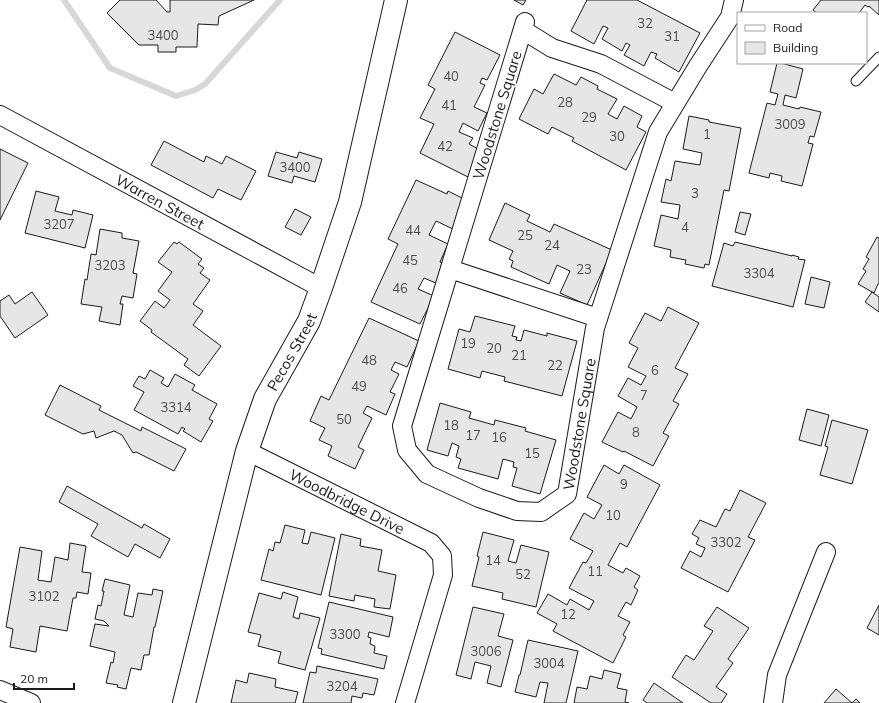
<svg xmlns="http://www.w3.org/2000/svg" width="879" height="703" font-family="Mulish,sans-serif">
  <rect width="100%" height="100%" fill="#fff"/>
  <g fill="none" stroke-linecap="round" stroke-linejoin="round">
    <path stroke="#d7d7d7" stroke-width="6" d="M64,0L110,68L176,96L195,90L205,84L280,0"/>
  </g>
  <path fill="#e6e6e6" stroke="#1a1a1a" d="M120,0H156L167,12H170V0H254L219,16L218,25L198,24L197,47H176V52H158V45H139L107,13Z
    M514,0H526L523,5Z
    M587,0H637L700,33L679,72L655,58L657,54L651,52L644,66L624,55L630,45L626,43L622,51L602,39L608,28L603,26L594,44L571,31Z
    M821,0H879V15L869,6L868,7L865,5L859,13H817L813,10Z
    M455,32L500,55L487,80L482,78L480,83L485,85L474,107L487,113L478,131L463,123L459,132L473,138L469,144L482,151L468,177L420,153L434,124L420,118L435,89L428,85Z
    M777,63H781L803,69L796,98L785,95L783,105L799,109L800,107L821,112L814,137L810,136L808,143L813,144L802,186L781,181L782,176L770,173L769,178L749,173L767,103L775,105L778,94L770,92Z
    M554,74L576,85L581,77L598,86L597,89L617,99L608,114L617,119L624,106L642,116L637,127L646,132L626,170L572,141L574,138L552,127L548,134L519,119L534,89L543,94Z
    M689,116L709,120V122L741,128L729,191L724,190L709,265L705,264L704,268L685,264L686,260L670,257L671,250L654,246L661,215L678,219L680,205L661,202L666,179L671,181L675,161L700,165L702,153L683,149Z
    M164,141L204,162L206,156L222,164L226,156L256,171L241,200L218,189L213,198L151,165Z
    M0,149L28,163L0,220Z
    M276,152L297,158L299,152L322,159L315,182L294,176L292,183L268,176Z
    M416,180L447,194L448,191L466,200L453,229L436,221L429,235L448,244L440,262L447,265L438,284L424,278L418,289L434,296L420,324L371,302L398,244L388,239Z
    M36,191L59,197L55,211L72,215L73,210L93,215L85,248L25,233Z
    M505,203L530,215L527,221L550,232L554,224L612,250L587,305L560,293L570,271L557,265L549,284L511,267L513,261L509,259L513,251L489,240Z
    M295,209L311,217L301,235L285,227Z
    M740,212L751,214L745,235L735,232Z
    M100,229L122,233V238L139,241L133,273L137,274L133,298L122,296L120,304H123L120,325L99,321L102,307L81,304L85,279L87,280L91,254L96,255Z
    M877,237L879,238V284H878L874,293L858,284L866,271L863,269L869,259L866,257Z
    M174,242L177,244L179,242L202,259L198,264L204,268L200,273L210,280L193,304L203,311L193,325L221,346L199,376L184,365L188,359L151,332L152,330L140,321L155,301L164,308L170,300L158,291L172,272L158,262Z
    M735,242L792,256V255L799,257L798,259L805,260L793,307L712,286L724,243L733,246Z
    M811,277L830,282L824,308L805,304Z
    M32,292L48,315L15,338L0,316V301L9,295L15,304Z
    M872,292L879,297V312L865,302Z
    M668,307L699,323L675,368L688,374L673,401L679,404L663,433L669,436L653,466L624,451L623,452L602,442L618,412L631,419L637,407L618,396L628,378L641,385L646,376L628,367L638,348L629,343L645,313L661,321Z
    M475,316L515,326L512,336L517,337L516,340L521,341L524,330L547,336V333L577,341L562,396L504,381L505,377L482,371L480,378L448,369L459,329L470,332Z
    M369,318L419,341L407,367L395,362L391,370L399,374L390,392L395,394L386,415L367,406L363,413L372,418L358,447L364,450L355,469L328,456L332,446L319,440L325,428L310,421L321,396L329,400Z
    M150,370L164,378L161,383L168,387L175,374L195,385L192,390L217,404L209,419L213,421L201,442L183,431L185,429L182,427L178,434L134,410L144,392L133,386L139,376L145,379Z
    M60,385L101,406L99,410L141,431L142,427L186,449L174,471L136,452L133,453L122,435L114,431L96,438L94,431L83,434L45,415Z
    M440,403L471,412L469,418L494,425L495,420L526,428L525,431L556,440L540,494L512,486L517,468L513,467L514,462L503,459L498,479L458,468L461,459L456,457L459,446L452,443L448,456L427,450Z
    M807,409L829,415L821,446L799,440Z
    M832,420L868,430L852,484L820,475L828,447L825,446Z
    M604,465L619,474L624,465L660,485L627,547L620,543L608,565L623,573L626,568L640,576L634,587L638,590L631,605L626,602L618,616L630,622L623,635L626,637L613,663L553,631L557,624L537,613L548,594L567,605L570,599L589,610L594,601L569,588L583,562L586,563L593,551L570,539L584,513L594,519L602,505L587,497Z
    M67,486L142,528L144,524L170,539L160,558L135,544L128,557L91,536L98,524L59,502Z
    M740,490L766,503L748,537L755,540L728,592L681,568L690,551L701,557L705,548L696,544L699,538L692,534L700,520L716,527L725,509L730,511Z
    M285,525L305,530L302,543L308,544L311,532L335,538L321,595L261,580L269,549L273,551L275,542L280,543Z
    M483,532L514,540L508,561L516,563L521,545L549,552L536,607L502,599L503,593L472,586L479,557L477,556Z
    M341,534L361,539L360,546L382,550L378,571L396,575L390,609L374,607L375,599L355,595L354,601L329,596Z
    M70,543L86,546L82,572L91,573L88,594L77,592L76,598H73L67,631L40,626L36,652L10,647L13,629L6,627L20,547L42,551L38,580L51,582L55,557L68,560Z
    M105,579L130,585L124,615L133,617L138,593L152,595L153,589L163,591L155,627H154L149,655H144L141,670L131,668L126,689L117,687L118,685L106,683L111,662L113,663L115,652L90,646L95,624L109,626L104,621L95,619L98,605L101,606L104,591H102Z
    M283,592L298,597L293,617L299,619L300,613L320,618L305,670L278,663L281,652L258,646L261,635L248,632L259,593L281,599Z
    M329,602L393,617L389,637L369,632L368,637L371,638L370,644L375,646L374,653L387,656L384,669L321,654L322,649L318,648Z
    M879,605V635L867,628Z
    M473,607L504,614L498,636L513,640L501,687L487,683L491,666L475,662L471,679L456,675Z
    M717,607L749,628L728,659L733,663L716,687L727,694L721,703H711L672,677L686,655L694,660L713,631L704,626Z
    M528,640L578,651L566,703H544L548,683L540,682L536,697L515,692L519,675H520Z
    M317,666L378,679L374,695L363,693L362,698L352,696L351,703H303L310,672L316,673Z
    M604,670L621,674L617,688L627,690L625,702L629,703H574L577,687L587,689L590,676L602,679Z
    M249,673L276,679L275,687L298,692L295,703H231L236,680L247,683Z
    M654,683L683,703H647L643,700Z
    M836,689L852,703H824Z
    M856,699L860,703H852Z"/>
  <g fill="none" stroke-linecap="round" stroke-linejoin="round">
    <defs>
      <path id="service" d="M856,81L879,57"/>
      <g id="minor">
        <path id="s1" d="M525,22L402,426L407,450L427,474L479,498L517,511L541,512L567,494L595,328L658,132L698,66L730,17L734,0"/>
        <path d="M523,30L552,48L601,64L675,103"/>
        <path id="s2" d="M0,115L321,288"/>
        <path d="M450,269L598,318"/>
        <path id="s3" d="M247,451L431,543L442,556L443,575L405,703"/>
        <path d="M0,690L31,703"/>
        <path d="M773,703L777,675L826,552"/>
      </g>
      <g id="tertiary">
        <path id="s4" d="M184,703L247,451L265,399L309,321L321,288L350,202L396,0"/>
      </g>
    </defs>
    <use href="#service" stroke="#1a1a1a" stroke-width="11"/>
    <use href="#minor" stroke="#1a1a1a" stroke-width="20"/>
    <use href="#tertiary" stroke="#1a1a1a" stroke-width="24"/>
    <use href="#service" stroke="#fff" stroke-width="9"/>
    <use href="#minor" stroke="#fff" stroke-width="18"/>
    <use href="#tertiary" stroke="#fff" stroke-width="22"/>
  </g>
  <g text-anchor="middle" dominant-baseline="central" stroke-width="3" stroke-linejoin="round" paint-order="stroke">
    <g font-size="13" fill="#4d4d4d">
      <text x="645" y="23">32</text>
      <text x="163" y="35">3400</text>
      <text x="672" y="36">31</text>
      <text x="451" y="76">40</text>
      <text x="565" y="102">28</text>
      <text x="449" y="105">41</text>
      <text x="589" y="117">29</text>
      <text x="790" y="124">3009</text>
      <text x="707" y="134">1</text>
      <text x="617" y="136">30</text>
      <text x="445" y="146">42</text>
      <text x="295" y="167">3400</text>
      <text x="695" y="193">3</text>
      <text x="59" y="224">3207</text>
      <text x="685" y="227">4</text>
      <text x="413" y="230">44</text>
      <text x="525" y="235">25</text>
      <text x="552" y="245">24</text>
      <text x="410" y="260">45</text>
      <text x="110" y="265">3203</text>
      <text x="584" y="269">23</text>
      <text x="759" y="273">3304</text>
      <text x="400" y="288">46</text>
      <text x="468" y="343">19</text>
      <text x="494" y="348">20</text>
      <text x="519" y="355">21</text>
      <text x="369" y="360">48</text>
      <text x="555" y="365">22</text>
      <text x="655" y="370">6</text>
      <text x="359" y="386">49</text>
      <text x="644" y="395">7</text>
      <text x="176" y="407">3314</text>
      <text x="344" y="419">50</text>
      <text x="451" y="425">18</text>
      <text x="636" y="432">8</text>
      <text x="473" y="435">17</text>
      <text x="499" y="437">16</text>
      <text x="532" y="453">15</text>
      <text x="624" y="484">9</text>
      <text x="613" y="515">10</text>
      <text x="726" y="542">3302</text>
      <text x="493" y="560">14</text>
      <text x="595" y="571">11</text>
      <text x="523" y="574">52</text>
      <text x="44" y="596">3102</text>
      <text x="568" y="614">12</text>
      <text x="345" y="634">3300</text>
      <text x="486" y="651">3006</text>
      <text x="549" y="663">3004</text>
      <text x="342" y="686">3204</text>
    </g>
    <g font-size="15" fill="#1a1a1a" stroke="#fff">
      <text transform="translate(497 115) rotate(-73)">Woodstone Square</text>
      <text stroke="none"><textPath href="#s2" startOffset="182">Warren Street</textPath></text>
      <text stroke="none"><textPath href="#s4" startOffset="369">Pecos Street</textPath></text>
      <text stroke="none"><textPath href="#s1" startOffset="702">Woodstone Square</textPath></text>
      <text stroke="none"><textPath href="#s3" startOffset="112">Woodbridge Drive</textPath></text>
    </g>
  </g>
  <rect x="737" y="12" width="130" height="52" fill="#ffffff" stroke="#a3a3a3"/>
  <rect x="745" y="25" width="20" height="6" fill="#ffffff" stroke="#a3a3a3"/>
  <text x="773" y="32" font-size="12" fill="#1a1a1a">Road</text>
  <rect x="745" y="42" width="20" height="12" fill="#e6e6e6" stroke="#a3a3a3"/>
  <text x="773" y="52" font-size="12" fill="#1a1a1a">Building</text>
  <path d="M14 683v6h60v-6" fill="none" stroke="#1a1a1a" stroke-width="2"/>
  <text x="20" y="683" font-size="12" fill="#1a1a1a" stroke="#ffffff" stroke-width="3" paint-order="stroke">20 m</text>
</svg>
